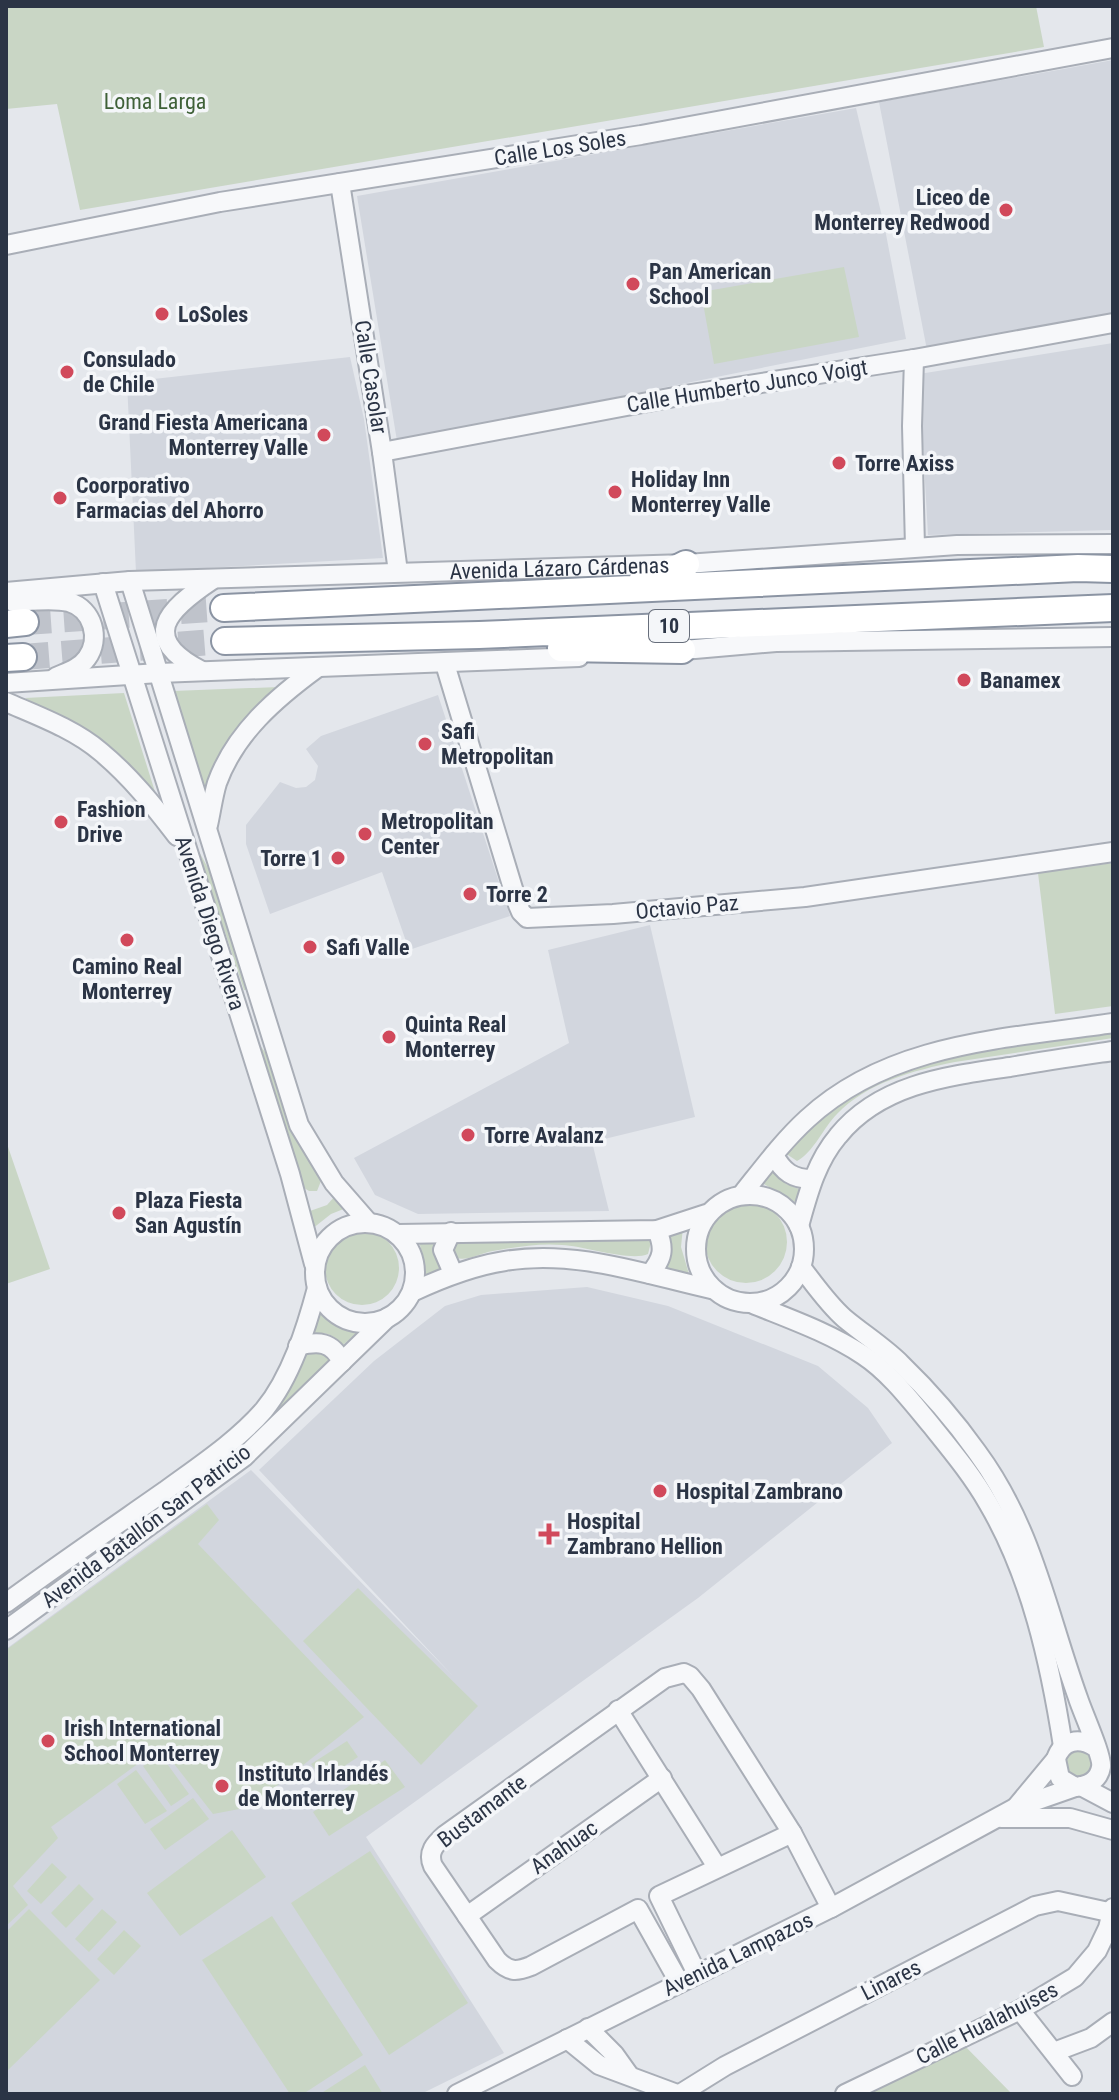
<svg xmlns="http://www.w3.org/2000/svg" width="1119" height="2100" font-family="'Roboto Condensed',sans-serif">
  <rect width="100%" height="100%" fill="#e4e7ec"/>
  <path fill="#d2d6de" d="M1113,60V317L927,350L879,102Z
    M856,108L885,229L906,339L397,441L357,196Z
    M1113,343V530L928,535L919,374Z
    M350,357L364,419L383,558L136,572L127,382Z
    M438,695L510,916L409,950L382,872L270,914L246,844V825L280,782L296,788L306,787L315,780L318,766L306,749L321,736Z
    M650,925L695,1117L592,1142L609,1211L418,1214L375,1195L354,1158L569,1043L548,950Z
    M587,1287L668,1306L818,1366L868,1408L892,1443L698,1598L366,1837L504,2053L421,2094H6V1649L251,1470L454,1677L259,1470L374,1361L445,1306L481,1295Z"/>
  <path fill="#c9d6c5" d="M6,6H1036L1044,47L80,210L57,104L6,109Z
    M844,267L859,337L714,364L701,292Z
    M279,687C242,717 219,750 207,795L173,691Z
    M124,693L156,795C118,754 74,724 25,698Z
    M197,848L213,877L248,990H244L225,932L214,913Z
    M1113,863V1006L1055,1014L1038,873Z
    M250,1014L259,1044L271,1060L295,1132L321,1181L317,1191H309L301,1186L246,1015Z
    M1113,1028V1038L955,1062C915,1070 866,1083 837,1114C823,1128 814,1152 797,1161L785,1153L806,1122L913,1062Z
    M6,1141L50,1269L6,1284Z
    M774,1169L786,1184L802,1190L799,1204L762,1183Z
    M335,1196L346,1208L331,1214L312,1229L310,1211L327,1205Z
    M705 1242a41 41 0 1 1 82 0a41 41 0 1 1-82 0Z
    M684,1217L681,1247L689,1274L664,1267L669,1235Z
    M325 1268a37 37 0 1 1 74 0a37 37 0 1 1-74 0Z
    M646,1232L651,1242L648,1254C631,1262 585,1246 562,1245C539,1243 515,1247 493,1251C480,1253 469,1261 456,1258L452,1250L453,1244L460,1238Z
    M418,1238L438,1239L434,1256L442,1270L424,1277L425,1263Z
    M315,1310L327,1320L359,1331L343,1345C333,1334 325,1331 310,1334Z
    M311,1351L327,1354L329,1359L326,1364L270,1418C281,1401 297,1360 311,1351Z
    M207,1504L219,1520L198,1544L364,1717L250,1807L213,1814L161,1747L51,1827L58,1838L13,1886L28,1905L6,1926V1650Z
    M358,1588L478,1706L421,1765L303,1641Z
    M347,1741L358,1757L323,1780L311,1764Z
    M1080,1746L1092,1756C1092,1774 1083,1781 1066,1775L1062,1754Z
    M160,1754L189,1794L171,1806L143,1766Z
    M385,1760L405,1787L329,1836L313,1812Z
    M136,1770L167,1811L145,1824L117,1784Z
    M193,1798L209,1819L165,1850L150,1829Z
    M232,1830L266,1877L180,1936L147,1893Z
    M370,1851L468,2003L389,2055L291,1903Z
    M52,1863L67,1877L41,1904L27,1891Z
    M79,1884L94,1899L66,1928L51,1913Z
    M29,1909L100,1980L6,2072V1932Z
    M102,1909L117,1922L89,1952L75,1939Z
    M272,1916L363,2055L303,2094H290L202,1960Z
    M124,1930L141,1946L114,1975L97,1959Z
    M961,2042L1012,2094H855Z
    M365,2065L383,2094H320Z"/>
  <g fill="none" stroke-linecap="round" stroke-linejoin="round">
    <path stroke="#bfc3cb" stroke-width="26" stroke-dasharray="26 13" stroke-linecap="butt" d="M25,622L224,608
      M23,657L225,641"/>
    <defs>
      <g id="minor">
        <path d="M340,183L382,452L398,572"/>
        <path d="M6,245L220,202L641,135L1113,48"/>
        <path d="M914,359L912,426L915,547"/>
        <path d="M382,452L685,395L914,359L1113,323"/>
        <path d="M130,581L299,1125L334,1183L368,1222"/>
        <path d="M103,583L290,1174L314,1264"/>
        <path id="s1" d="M6,592L130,581L686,564L957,545L1113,544"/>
        <path d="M13,602C31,601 53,598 69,602C93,609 101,639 87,658C79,669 67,672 56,677"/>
        <path d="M672,651L776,642L1113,637"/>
        <path d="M445,664L518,905L521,912L527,918L613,914L805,897L1113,852"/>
        <path d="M202,671C138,638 167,610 212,580"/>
        <path d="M6,683L159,673L579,657"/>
        <path d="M6,702C38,716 74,729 101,752C130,776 154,806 177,836"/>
        <path d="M208,825C211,812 213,796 217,783C235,733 276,698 317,668"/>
        <path d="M774,1155C783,1172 793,1179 812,1179"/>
        <path d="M743,1193C763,1168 783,1141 807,1119C890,1042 1007,1039 1113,1023"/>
        <circle cx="750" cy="1249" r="54"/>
        <circle cx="365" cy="1273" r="50"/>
        <path d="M799,1226C808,1194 816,1162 838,1136C880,1084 947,1076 1010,1067C1044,1061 1079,1056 1113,1051"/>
        <path d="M451,1232L443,1250L453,1273"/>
        <path d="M398,1234L657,1230L706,1214"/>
        <path d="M801,1267C815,1285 828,1304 844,1318C863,1334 884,1347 901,1364C929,1391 955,1421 977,1452C1033,1528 1047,1612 1078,1698C1082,1711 1103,1757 1101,1767C1099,1780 1087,1786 1075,1787L1060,1778L1056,1759C1062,1740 1079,1737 1095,1747"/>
        <path d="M650,1274C663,1258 665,1249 657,1230"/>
        <path d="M412,1292C442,1278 472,1266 505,1261C574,1249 644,1274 711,1289"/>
        <path d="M753,1304C790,1319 830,1333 863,1355C889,1372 911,1401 931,1425C951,1450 972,1475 988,1503C1031,1576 1050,1663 1063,1746"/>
        <path d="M298,1346C318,1341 332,1341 342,1362"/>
        <path d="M6,1603C58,1565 112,1528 165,1491C199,1466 236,1442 264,1410C291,1377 306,1329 317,1288"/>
        <path d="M6,1630L244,1457L387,1318"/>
        <path d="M618,1710L717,1867"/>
        <path d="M1081,1786L1113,1803"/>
        <path d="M1017,1806L1056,1759"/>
        <path d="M1001,1818H1070L1113,1830"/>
        <path d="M467,1916L662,1778"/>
        <path d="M697,1974L659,1896L792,1833"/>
        <path d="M679,1982L638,1909L531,1966C516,1972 509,1972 497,1960L433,1866C427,1852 435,1844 445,1835L665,1678L684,1673L690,1676L701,1689L792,1833L831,1908"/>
        <path d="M1020,2010L1072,2076"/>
        <path d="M588,2028L614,2054L629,2075"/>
        <path d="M567,2039L599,2065L677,2094"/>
        <path d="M1054,2052L1091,2038L1113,2022"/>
        <path d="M457,2094L831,1908L1015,1808L1075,1787"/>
        <path d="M680,2094L725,2066L1035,1906L1058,1901L1113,1913"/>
        <path d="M845,2094L1020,2010L1075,1977L1097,1951L1108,1928L1113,1908"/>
      </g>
      <path id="highway" d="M643,579L672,571L686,564
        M224,608L1078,568L1113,569
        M6,624L25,622
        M225,641L479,635L1113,608
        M561,648L682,650
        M6,658L23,657"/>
    </defs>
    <use href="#minor" stroke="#a9aeb7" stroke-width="22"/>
    <use href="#highway" stroke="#8b94a3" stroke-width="30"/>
    <use href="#minor" stroke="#f7f8fa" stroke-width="18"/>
    <use href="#highway" stroke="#fff" stroke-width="26"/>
  </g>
  <g fill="#d1495b" stroke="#f4f6f9" stroke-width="3">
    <circle cx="1006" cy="210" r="8"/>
    <circle cx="633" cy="284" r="8"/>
    <circle cx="162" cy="314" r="8"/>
    <circle cx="67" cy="372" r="8"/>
    <circle cx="324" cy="435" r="8"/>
    <circle cx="839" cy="463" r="8"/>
    <circle cx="615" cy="492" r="8"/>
    <circle cx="60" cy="498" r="8"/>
    <circle cx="964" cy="680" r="8"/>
    <circle cx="425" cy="744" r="8"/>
    <circle cx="61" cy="822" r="8"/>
    <circle cx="365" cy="834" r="8"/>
    <circle cx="338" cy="858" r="8"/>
    <circle cx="470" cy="894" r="8"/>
    <circle cx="127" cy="940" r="8"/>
    <circle cx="310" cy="947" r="8"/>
    <circle cx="389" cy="1037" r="8"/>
    <circle cx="468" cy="1135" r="8"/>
    <circle cx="119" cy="1213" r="8"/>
    <circle cx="660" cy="1491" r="8"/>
    <path d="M545 1522h8v8h8v8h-8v8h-8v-8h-8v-8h8z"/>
    <circle cx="48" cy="1741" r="8"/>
    <circle cx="222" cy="1786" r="8"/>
  </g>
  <g text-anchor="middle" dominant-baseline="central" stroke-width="7" stroke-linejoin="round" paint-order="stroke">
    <rect fill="#f4f6f9" stroke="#676e7b" stroke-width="2" x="649" y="610" width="40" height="32" rx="6"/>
    <g font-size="20" font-weight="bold" fill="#2b3445">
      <text x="669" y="626">10</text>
    </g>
    <g font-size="22" fill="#3f6138" stroke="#f4f6f9">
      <text x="155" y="101">Loma Larga</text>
    </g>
    <g font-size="22" fill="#2b3445" stroke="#f4f6f9">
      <text transform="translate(560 148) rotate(-9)">Calle Los Soles</text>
      <text transform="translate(371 377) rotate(81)">Calle Casolar</text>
      <text transform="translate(747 386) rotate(-9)">Calle Humberto Junco Voigt</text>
      <text stroke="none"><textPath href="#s1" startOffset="554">Avenida Lázaro Cárdenas</textPath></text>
      <text transform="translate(687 907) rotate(-5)">Octavio Paz</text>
      <text transform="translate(210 923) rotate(72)">Avenida Diego Rivera</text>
      <text transform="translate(146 1526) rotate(-37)">Avenida Batallón San Patricio</text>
      <text transform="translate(482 1811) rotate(-37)">Bustamante</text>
      <text transform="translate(564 1847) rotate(-35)">Anahuac</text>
      <text transform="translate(738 1954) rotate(-26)">Avenida Lampazos</text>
      <text transform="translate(891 1980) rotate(-27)">Linares</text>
      <text transform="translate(987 2023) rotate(-27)">Calle Hualahuises</text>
    </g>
    <g font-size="22" font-weight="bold" fill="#2b3445" stroke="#f4f6f9" text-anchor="start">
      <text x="990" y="197" text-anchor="end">Liceo de<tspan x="990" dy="25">Monterrey Redwood</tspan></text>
      <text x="649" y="271">Pan American<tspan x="649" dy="25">School</tspan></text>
      <text x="178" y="314">LoSoles</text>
      <text x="83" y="359">Consulado<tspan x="83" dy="25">de Chile</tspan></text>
      <text x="308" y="422" text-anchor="end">Grand Fiesta Americana<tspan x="308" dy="25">Monterrey Valle</tspan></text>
      <text x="855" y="463">Torre Axiss</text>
      <text x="631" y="479">Holiday Inn<tspan x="631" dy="25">Monterrey Valle</tspan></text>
      <text x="76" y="485">Coorporativo<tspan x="76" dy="25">Farmacias del Ahorro</tspan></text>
      <text x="980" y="680">Banamex</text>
      <text x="441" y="731">Safi<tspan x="441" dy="25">Metropolitan</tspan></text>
      <text x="77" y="809">Fashion<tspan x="77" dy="25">Drive</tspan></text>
      <text x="381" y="821">Metropolitan<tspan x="381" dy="25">Center</tspan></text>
      <text x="322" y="858" text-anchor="end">Torre 1</text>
      <text x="486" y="894">Torre 2</text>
      <text x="326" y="947">Safi Valle</text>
      <text x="127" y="966" text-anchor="middle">Camino Real<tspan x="127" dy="25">Monterrey</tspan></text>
      <text x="405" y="1024">Quinta Real<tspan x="405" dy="25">Monterrey</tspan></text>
      <text x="484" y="1135">Torre Avalanz</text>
      <text x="135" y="1200">Plaza Fiesta<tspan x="135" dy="25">San Agustín</tspan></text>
      <text x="676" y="1491">Hospital Zambrano</text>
      <text x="567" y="1521">Hospital<tspan x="567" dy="25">Zambrano Hellion</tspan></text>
      <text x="64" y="1728">Irish International<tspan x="64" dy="25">School Monterrey</tspan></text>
      <text x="238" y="1773">Instituto Irlandés<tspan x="238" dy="25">de Monterrey</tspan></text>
    </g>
  </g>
  <rect width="1119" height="2100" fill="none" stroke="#2b3445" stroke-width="16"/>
</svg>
